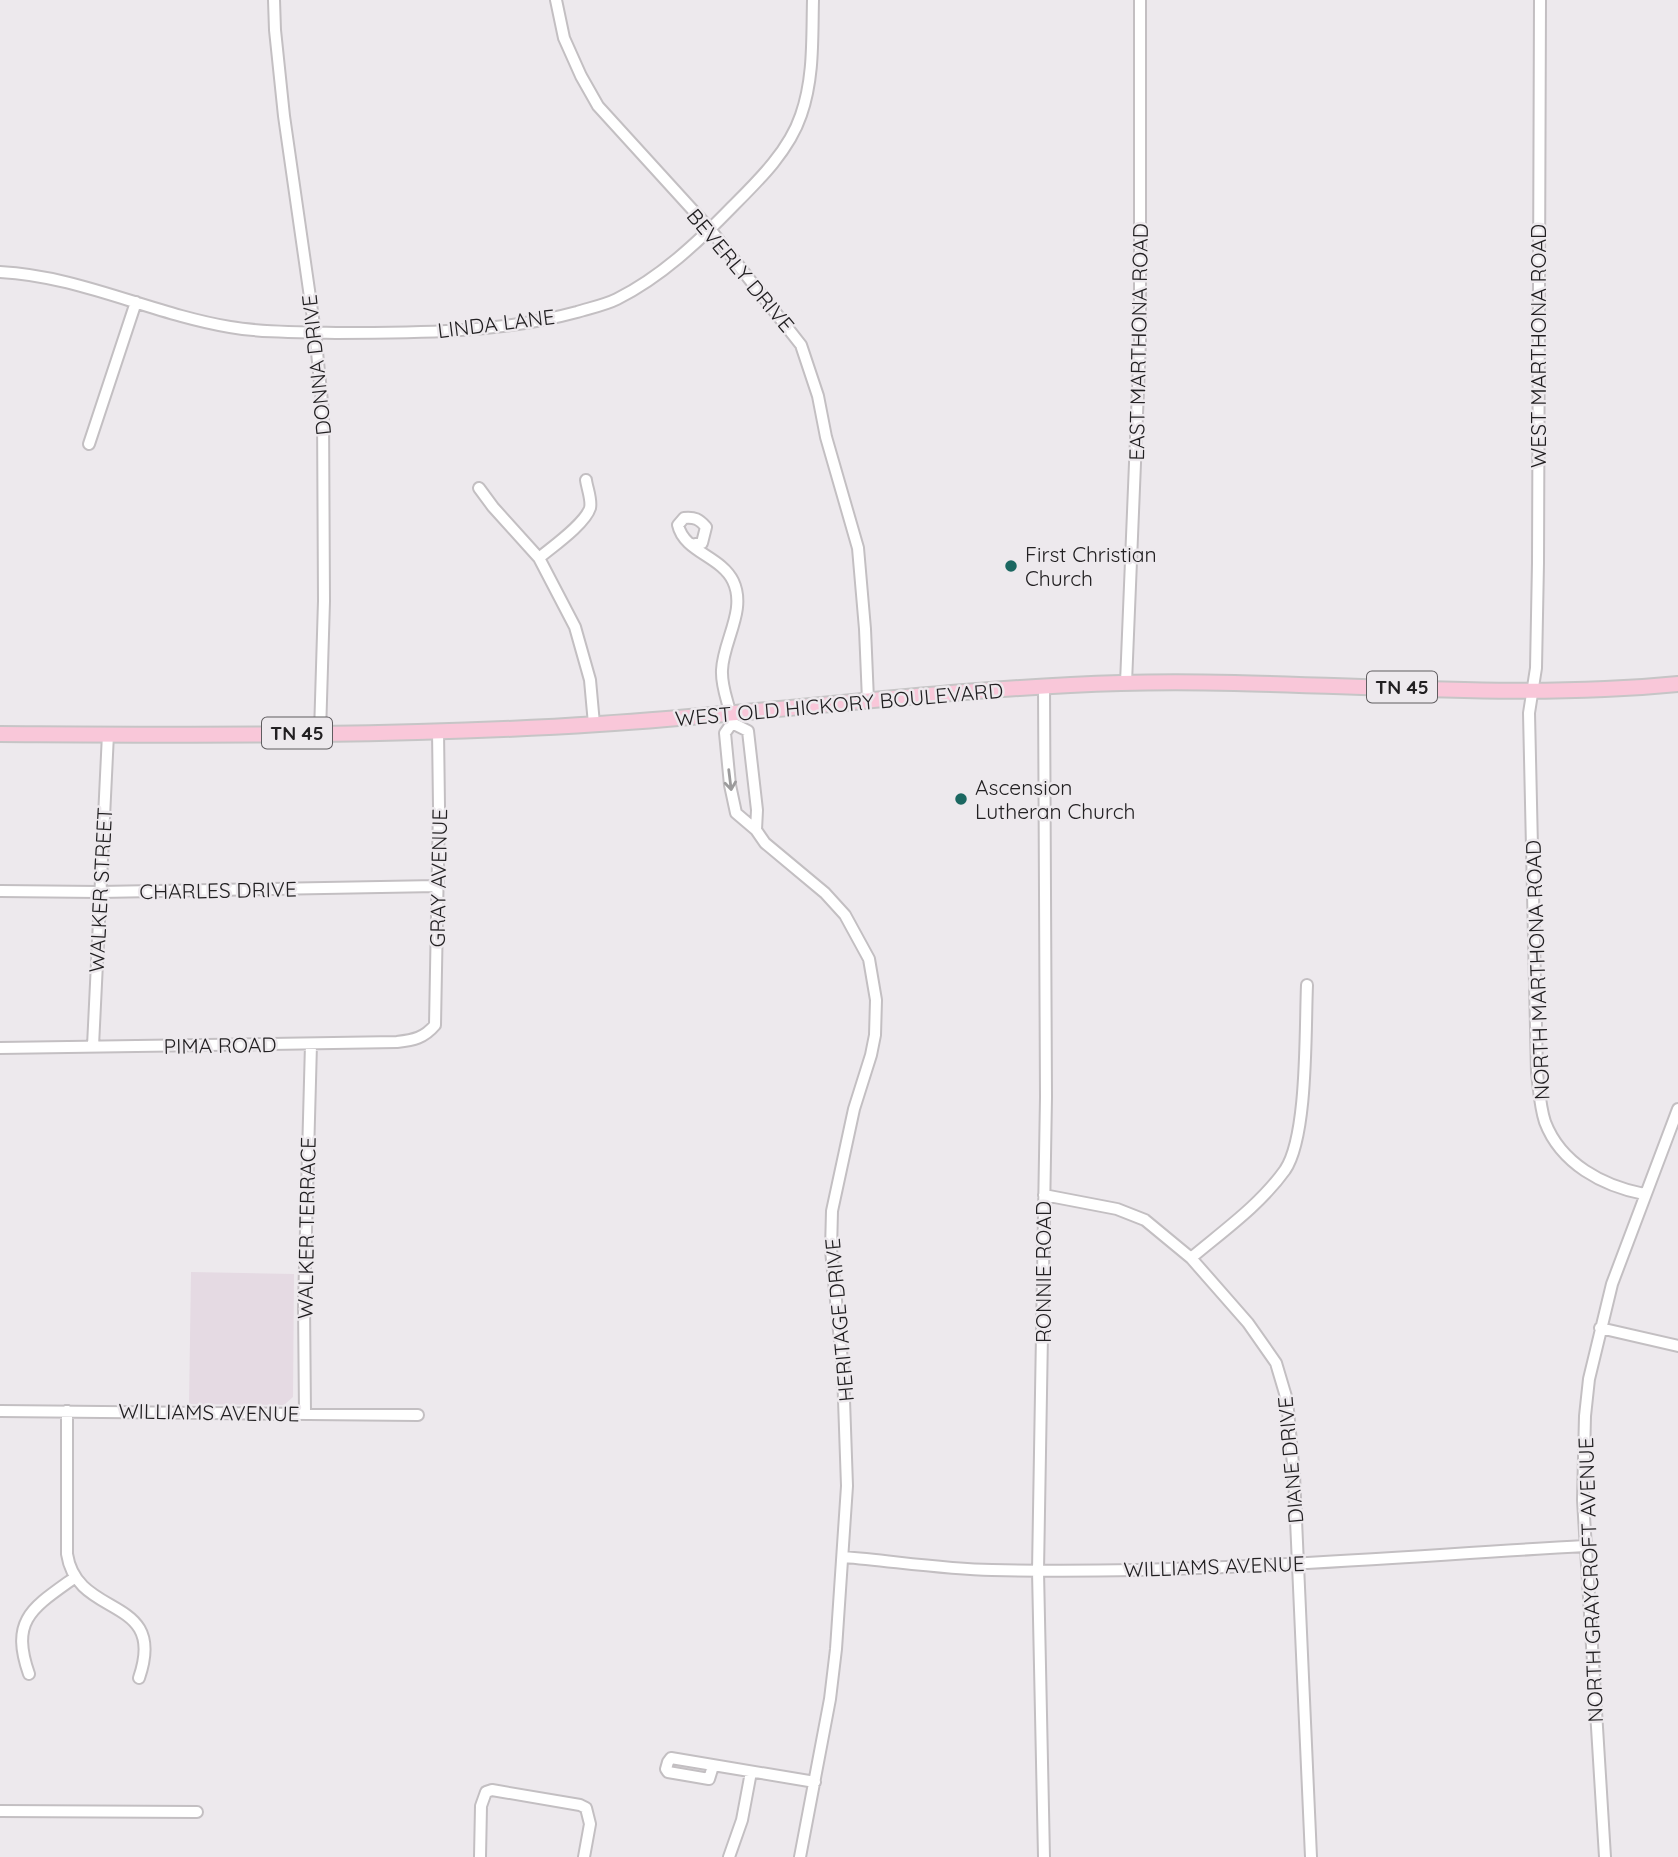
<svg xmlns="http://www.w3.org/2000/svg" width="1678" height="1857" font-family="Quicksand,sans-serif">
  <rect width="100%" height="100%" fill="#ede9ed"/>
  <path fill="#e5dae3" d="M191,1272L294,1274L293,1397L284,1405L189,1404Z"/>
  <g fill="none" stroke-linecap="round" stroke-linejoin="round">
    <defs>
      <path id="minor" d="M274,0L275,30L284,116L315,332L323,412L324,601L320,733
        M556,0L564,38L581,76L598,106L710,229L801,345L818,396L826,437L858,548L865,629L868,700
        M1540,0L1538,563L1536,668L1529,713L1537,1073C1539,1089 1540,1107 1545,1122C1561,1164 1603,1186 1644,1194
        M0,272C80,276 152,314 230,327C265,333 301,332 336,333C415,333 500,333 577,312C590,308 605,305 617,299C661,277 698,242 732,207C758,181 789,151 801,115C814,78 812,39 813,0
        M89,444L136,302
        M479,488L493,507L539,558L575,627L590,680L594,724
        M691,545L702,543L706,527C699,519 695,517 684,518L678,525C684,552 721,556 733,581C747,610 723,641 722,670C721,689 730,705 732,723L725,733L730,785L736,813L756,830L765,843L825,893L845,915L869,959L876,1000L875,1035L871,1055L854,1109L832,1211L831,1250L843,1371L847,1486L836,1649L830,1699L800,1857
        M539,558C552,547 585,524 590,508C592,500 587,488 586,480
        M1126,683L1140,341V0
        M1044,686L1046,1097L1038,1571L1044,1857
        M732,723L748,731L757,810L756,830
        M0,891L99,892L437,886
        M93,1046L108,734
        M0,1048L397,1042C414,1040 424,1038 435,1025L439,806L438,731
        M1044,1195L1117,1209L1145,1220L1191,1258L1248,1323L1276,1363L1287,1400L1294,1475L1311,1857
        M1191,1258C1223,1231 1260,1205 1285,1170C1308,1136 1305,1030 1307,985
        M1600,1328L1678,1346
        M0,1411L418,1415
        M67,1411V1554C77,1620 168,1594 139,1678
        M305,1413L304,1304L311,1044
        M844,1557C893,1561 942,1569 992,1570C1190,1575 1388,1557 1585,1546
        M29,1674C10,1620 32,1608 74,1578
        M713,1766L709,1779L668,1772L666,1769L668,1762L671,1758L815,1782
        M0,1811L197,1812
        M480,1857L481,1806L486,1792L492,1790L580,1805L586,1808L590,1824L584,1857
        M729,1857L742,1820L751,1772
        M1605,1857L1583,1500L1585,1416L1589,1379L1612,1284L1678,1109"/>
      <path id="major" d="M0,734C200,735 400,737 599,724C773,713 947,688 1121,683C1306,678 1493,702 1678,684"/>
    </defs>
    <use href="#minor" stroke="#c3bfc2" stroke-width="14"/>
    <use href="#major" stroke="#c6c5c6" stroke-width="18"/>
    <use href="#minor" stroke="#fff" stroke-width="10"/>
    <use href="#major" stroke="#f9c7d9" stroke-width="14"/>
  </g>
  <defs><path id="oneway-shaft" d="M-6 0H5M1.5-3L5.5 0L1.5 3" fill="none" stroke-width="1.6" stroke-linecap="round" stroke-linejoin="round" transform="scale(1.75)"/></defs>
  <use stroke="#9c9b9c" href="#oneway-shaft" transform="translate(730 780) rotate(83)"/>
  <g fill="#1b6761" stroke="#ede9ed" stroke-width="2.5">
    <circle cx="1011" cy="566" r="7"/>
    <circle cx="961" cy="799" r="7"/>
  </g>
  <g text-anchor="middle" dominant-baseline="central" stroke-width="5" stroke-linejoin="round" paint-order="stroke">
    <g fill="#ede9ed" stroke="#5f5c5f" stroke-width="2">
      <rect x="1367" y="671.5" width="70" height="31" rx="5"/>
      <rect x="262" y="717.5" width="70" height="31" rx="5"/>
    </g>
    <g font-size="19" font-weight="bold" fill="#222022">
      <text x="1402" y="687">TN 45</text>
      <text x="297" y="733">TN 45</text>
    </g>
    <g font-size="21" fill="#222022" stroke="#ede9ed">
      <text transform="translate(741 270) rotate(50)">BEVERLY DRIVE</text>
      <text transform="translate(496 323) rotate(-7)">LINDA LANE</text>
      <text transform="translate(1138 342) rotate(-89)">EAST MARTHONA ROAD</text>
      <text transform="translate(1538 346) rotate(-90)">WEST MARTHONA ROAD</text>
      <text transform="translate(316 365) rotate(-96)">DONNA DRIVE</text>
      <text transform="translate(839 704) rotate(-5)">WEST OLD HICKORY BOULEVARD</text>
      <text transform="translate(438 878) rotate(-89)">GRAY AVENUE</text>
      <text transform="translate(100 890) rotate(-87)">WALKER STREET</text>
      <text transform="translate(218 890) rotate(-1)">CHARLES DRIVE</text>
      <text transform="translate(1537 970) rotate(-92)">NORTH MARTHONA ROAD</text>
      <text transform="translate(220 1045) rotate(-1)">PIMA ROAD</text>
      <text transform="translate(306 1228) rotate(-89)">WALKER TERRACE</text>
      <text transform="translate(1043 1272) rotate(-90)">RONNIE ROAD</text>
      <text transform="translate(839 1320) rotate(-95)">HERITAGE DRIVE</text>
      <text transform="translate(209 1412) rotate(1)">WILLIAMS AVENUE</text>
      <text transform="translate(1290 1460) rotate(-95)">DIANE DRIVE</text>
      <text transform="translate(1214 1566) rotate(-2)">WILLIAMS AVENUE</text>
      <text transform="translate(1590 1580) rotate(-92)">NORTH GRAYCROFT AVENUE</text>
    </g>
    <g font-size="21" fill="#222022" stroke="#ede9ed" text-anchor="start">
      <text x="1025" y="554">First Christian<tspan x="1025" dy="24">Church</tspan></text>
      <text x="975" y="787">Ascension<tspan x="975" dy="24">Lutheran Church</tspan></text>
    </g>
  </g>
</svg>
